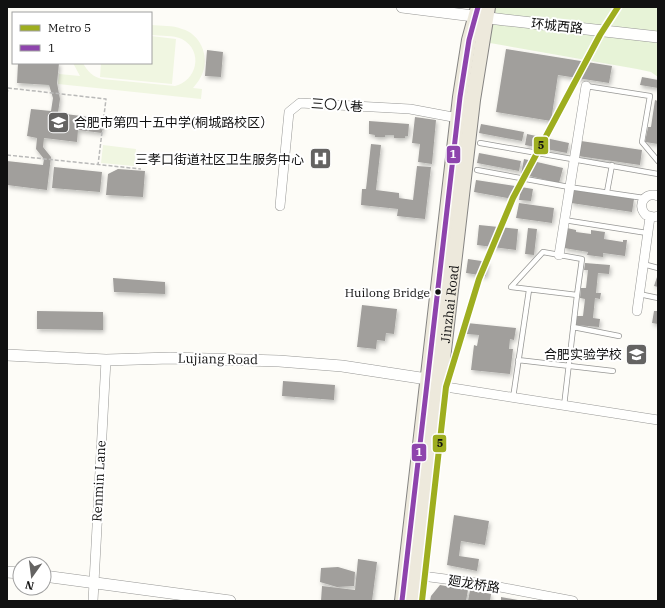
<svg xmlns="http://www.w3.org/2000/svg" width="665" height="608" font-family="'IBM Plex Serif','Noto Sans SC',serif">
  <defs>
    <filter id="shadow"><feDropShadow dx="1.5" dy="2.5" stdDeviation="2" flood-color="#0004"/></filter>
  </defs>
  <rect width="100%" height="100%" fill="#fdfcf7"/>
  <path fill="#e7f3d7" d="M495,7H658V77L651,72L637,69L490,43Z"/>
  <path fill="#f0f6e1" d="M151,25C161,26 173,25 182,29C200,34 209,55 203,72C201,78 197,83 193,88L202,89L201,99L58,84L59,74L80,76L73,63H83C87,71 93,77 102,79L175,86C197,81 204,51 182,39C173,35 161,36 151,35Z
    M151,36L176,39L172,84L100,77L101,63H151Z
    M103,145L136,149L134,166L101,163Z"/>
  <path fill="#a19f9c" filter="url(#shadow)" d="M506,49L612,66L609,83L558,75L551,121L496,112Z
    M207,50L223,52L221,77L205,76Z
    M18,63H59L57,83L60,99L58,113L104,119L102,133L78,130L77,142L44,138L43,147L51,157L47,190L7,185V161L43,165L44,159L36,149L37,138L27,136L31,109L51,111L53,98L49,85L17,83Z
    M642,77L658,80V88L640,85Z
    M655,100L658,101V144L645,142L648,127H651Z
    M415,117L436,120L432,164L418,162L420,144L412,143Z
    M369,121L409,124L408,136H405V138H394V135H385V137H375V135L369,134Z
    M481,124L524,132L522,141L479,133Z
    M527,134L569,143L567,153L525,145Z
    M581,141L642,150L640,165L578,156Z
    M371,144L381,145L376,190L399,193V198L413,200L417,166L431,167L425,219L397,216L398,209L361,205L362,189H366Z
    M479,153L521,161L519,171L477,163Z
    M524,159L563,168L559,183L521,174Z
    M54,167L102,172L100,192L52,188Z
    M118,169L145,171L143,197L106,195L108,174Z
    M476,180L515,186L513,199L474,192Z
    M521,187L533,189L531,201L519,200Z
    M573,190L634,199L632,212L571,203Z
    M519,203L554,208L552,223L516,218Z
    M479,225L518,229L516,250L477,245Z
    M528,228L537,229L534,255L525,254Z
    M567,228L576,230V232L591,234V230L605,232L604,239L623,242V240H627L625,256L603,253V257L587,255L588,252L564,248Z
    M468,259L488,262L486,276L466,273Z
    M585,263L610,265L609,274L598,273L596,293H601L600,299L595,298L593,318L600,319L599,327L576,325L577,316H583L585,299L580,298L581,288H586L588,270H584Z
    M658,274V287L654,286Z
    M113,278L165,282V294L114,292Z
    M362,305L397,309L394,334L386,333L385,341L377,340L376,349L357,347Z
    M37,311L103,312V330L37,329Z
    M654,311H658V324L652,323Z
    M467,323L516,328L514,340L510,339L509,349H513L510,374L471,370L474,345L477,346L479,335L466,334Z
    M283,381L335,385L334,400L282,396Z
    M454,515L489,521L485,545L461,541L459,556L479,559L477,571L447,565Z
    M358,559L377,562L372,601H321L322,586L355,590Z
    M338,567L355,572L354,586L337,587L320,582L321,568Z
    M440,585L468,590L466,601H430L431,596Z
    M470,590L491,594L490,601H468Z
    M501,597L518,600V601H501Z"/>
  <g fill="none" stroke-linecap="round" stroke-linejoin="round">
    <defs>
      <path id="service" d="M586,86L650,96L642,142L658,161
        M480,143L658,174
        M477,170L569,187L644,198
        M607,192L612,165
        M564,220L647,233
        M543,252L582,259L577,295L511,287Z
        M643,264L658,268
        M639,294L658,298
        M573,327L619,336
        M518,360L613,371
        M513,398L529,290
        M564,406L577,295"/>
      <path id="minor" d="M658,196C645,191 636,205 646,215L654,217L658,216
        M280,206L289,112L300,103L410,109L458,118
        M559,255L586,86
        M637,311L650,217
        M446,387L658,420
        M422,576L484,584L573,601
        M93,601L106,360"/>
      <path id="tertiary" d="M402,7L505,20L658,37
        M7,355L106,360L170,358L279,361L342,366L427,379
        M7,572L20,573
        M44,576L230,601"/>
      <g id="primary">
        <path d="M402,601L460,97L469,40L478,7"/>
        <path id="s1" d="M415,601L473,100L488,7"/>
      </g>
    </defs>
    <use href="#service" stroke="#979795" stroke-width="6"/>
    <use href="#minor" stroke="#979795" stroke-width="10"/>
    <use href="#tertiary" stroke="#979795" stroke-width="12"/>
    <use href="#primary" stroke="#858482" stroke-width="16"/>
    <path stroke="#b9b9b8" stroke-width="1.5" stroke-dasharray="4 2" stroke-linecap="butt" d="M7,94L8,88L106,99L98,165
      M7,155L141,169"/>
    <use href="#service" stroke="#fffffe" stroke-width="4.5"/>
    <use href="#minor" stroke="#fffffe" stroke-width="9"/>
    <use href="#tertiary" stroke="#fffffe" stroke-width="11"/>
    <use href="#primary" stroke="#ede9dc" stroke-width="14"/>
    <defs>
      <path id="bus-1" d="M402,601L460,97L469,40L478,7"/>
    </defs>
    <use href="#bus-1" stroke="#fff" stroke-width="8"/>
    <use href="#bus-1" stroke="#8e44ad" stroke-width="5"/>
    <defs>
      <path id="metro-1" d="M422,601L446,387L479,279L513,198L600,35L618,7"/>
    </defs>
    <use href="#metro-1" stroke="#fff" stroke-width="9"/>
    <use href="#metro-1" stroke="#9eae1f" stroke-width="6"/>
  </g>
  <defs>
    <symbol id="school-square" viewBox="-11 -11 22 22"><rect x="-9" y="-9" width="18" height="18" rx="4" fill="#646362" stroke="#fff"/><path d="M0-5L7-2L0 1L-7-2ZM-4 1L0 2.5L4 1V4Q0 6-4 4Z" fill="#fff"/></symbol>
    <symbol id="hospital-square" viewBox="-11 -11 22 22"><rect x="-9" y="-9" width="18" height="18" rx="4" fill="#646362" stroke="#fff"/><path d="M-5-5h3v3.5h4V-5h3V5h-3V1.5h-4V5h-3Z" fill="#fff"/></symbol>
  </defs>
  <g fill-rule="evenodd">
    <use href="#school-square" x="46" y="110" width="25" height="25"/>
    <use href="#hospital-square" x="308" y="146" width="25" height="25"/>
    <use href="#school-square" x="624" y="342" width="25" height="25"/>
  </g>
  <circle fill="#111" stroke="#fff" stroke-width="1.5" cx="438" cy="292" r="3.5"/>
  <g text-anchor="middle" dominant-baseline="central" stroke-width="4" stroke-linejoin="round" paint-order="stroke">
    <g font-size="12" fill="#111" stroke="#fff" text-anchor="end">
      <text x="430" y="292">Huilong Bridge</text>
    </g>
    <g font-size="13" fill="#111" stroke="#fff">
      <text transform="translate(557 26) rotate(6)">环城西路</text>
      <text transform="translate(337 105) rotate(4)">三〇八巷</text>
      <text stroke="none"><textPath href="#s1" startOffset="299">Jinzhai Road</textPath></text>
      <text transform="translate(218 359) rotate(1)">Lujiang Road</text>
      <text transform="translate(99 481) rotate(-87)">Renmin Lane</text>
      <text transform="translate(474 584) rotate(9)">廻龙桥路</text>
    </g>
    <g font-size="13" fill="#111" stroke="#fff" text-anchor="end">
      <text x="74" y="122" text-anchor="start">合肥市第四十五中学(桐城路校区）</text>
      <text x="304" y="159">三孝口街道社区卫生服务中心</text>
      <text x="622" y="354">合肥实验学校</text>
    </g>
  </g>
  <g stroke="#fff" stroke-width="1.5">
    <rect x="533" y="136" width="16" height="19" rx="4" fill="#9eae1f"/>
    <rect x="446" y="145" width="15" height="19" rx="4" fill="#8e44ad"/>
    <rect x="432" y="434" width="15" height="19" rx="4" fill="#9eae1f"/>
    <rect x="411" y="443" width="16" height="19" rx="4" fill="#8e44ad"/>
  </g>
  <g font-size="11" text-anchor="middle" font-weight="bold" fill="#fff">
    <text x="453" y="158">1</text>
    <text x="419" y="456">1</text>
  </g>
  <g font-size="11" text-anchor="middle" font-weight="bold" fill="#111">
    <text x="541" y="149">5</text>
    <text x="440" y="447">5</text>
  </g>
  <rect width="665" height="608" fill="none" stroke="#111111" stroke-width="16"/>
  <rect x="12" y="12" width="140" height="52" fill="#ffffff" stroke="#a0a0a0"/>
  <rect x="20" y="25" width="20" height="6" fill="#9eae1f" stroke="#a0a0a0"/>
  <text x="48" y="32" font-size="12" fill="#111111">Metro 5</text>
  <rect x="20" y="45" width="20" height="6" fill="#8e44ad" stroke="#a0a0a0"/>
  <text x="48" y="52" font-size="12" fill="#111111">1</text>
  <g transform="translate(32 576) rotate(194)"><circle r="19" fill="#ffffff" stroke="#a0a0a0"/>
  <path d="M0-3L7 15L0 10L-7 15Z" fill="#646362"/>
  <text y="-6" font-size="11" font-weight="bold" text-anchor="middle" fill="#111111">N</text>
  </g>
</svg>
